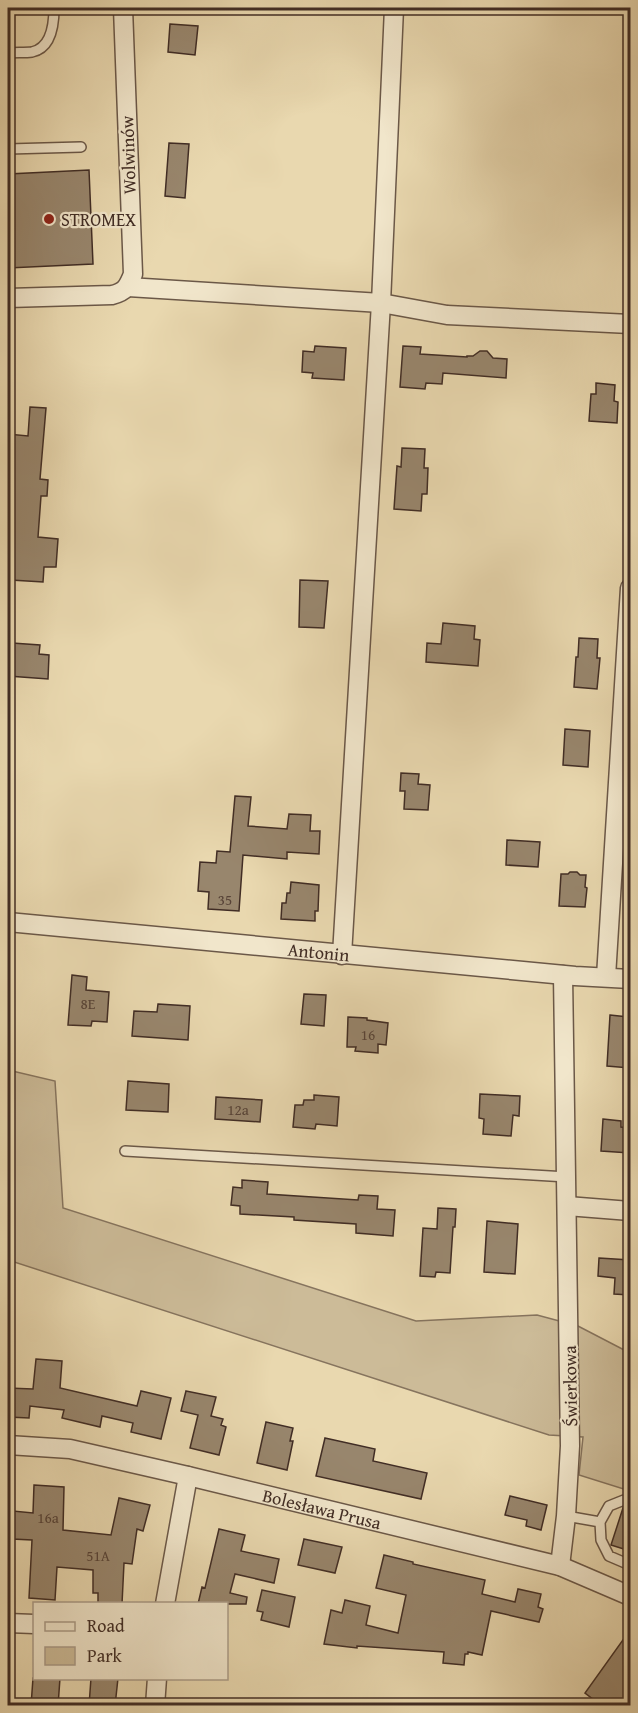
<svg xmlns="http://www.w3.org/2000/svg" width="638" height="1713" font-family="'Gentium Book Plus',serif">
  <rect width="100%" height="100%" fill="#e9d8af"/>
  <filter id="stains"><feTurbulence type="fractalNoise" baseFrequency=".00333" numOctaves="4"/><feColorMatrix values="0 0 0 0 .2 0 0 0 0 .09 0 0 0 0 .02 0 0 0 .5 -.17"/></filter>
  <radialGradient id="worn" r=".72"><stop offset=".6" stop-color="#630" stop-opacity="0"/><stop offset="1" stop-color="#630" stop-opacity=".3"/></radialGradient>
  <path fill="#ccbb98" stroke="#86745e" stroke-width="1.5" d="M8,1070L55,1081L63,1208L416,1321L537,1315L578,1326L630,1353V1491L579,1475L583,1437L549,1435L8,1260Z"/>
  <path fill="#98866d" stroke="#412d25" stroke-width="1.5" d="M170,24L198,26L195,55L168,52Z
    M169,143L189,144L185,198L165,196Z
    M89,170L93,264L8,268V174Z
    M315,346L346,348L344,380L312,378L313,373L302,372L303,351L314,352Z
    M403,346L421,347L420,354L467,357V356H473L480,351H487L493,358L507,359L506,378L443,373L442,384L426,383L425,389L400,387Z
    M596,383L615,385L614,401L618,402L617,423L589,421L591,394H596Z
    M30,407L46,408L40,479L48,480L47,496H41L38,537L58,539L56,567H44L43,582L11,580L12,557L8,556V535H11L14,489H8V434L28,436Z
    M402,448L425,449L424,468H428L427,494H422L421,511L394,509L397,466L401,467Z
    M300,580L328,581L324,628L299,627Z
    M443,623L475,626L474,639L480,640L478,666L426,662L427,643L441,644Z
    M579,638L598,639L597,658H600L597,689L574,687L576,657H578Z
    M12,643L40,645L39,654L49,655L48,679L8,676V656H12Z
    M565,729L590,731L588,767L563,765Z
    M401,773L419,774L418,784L430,785L428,810L404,809L405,791H400Z
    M235,796L251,797L248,826L287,829L289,814L311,815L310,831H320L319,854L287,852V859L243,855L239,911L208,909L209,892L198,891L200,862L216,863L217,851L230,852Z
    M507,840L540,842L538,867L506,865Z
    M570,872H577L580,875H586L585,887L587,888L585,907L559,906L561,874H568Z
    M291,882L319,885L318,911H315V921L281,919L282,903H286L287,893H290Z
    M72,975L87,977L86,990L109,992L107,1022L92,1021L91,1026L68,1025Z
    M304,994L326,995L324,1026L301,1024Z
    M158,1004L190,1006L188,1040L132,1036L134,1011L157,1012Z
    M610,1015L628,1017V1020H630V1068L607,1066Z
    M348,1017L367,1018V1020L388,1023L386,1045L378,1044V1053L355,1051L356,1047H347Z
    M128,1081L169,1084L168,1112L126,1110Z
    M480,1094L520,1096L519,1116L513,1115L511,1136L483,1134L484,1119L479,1118Z
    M314,1095L339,1097L337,1126L316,1124L315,1129L293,1127L295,1105H303L304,1100H314Z
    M216,1097L262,1100L260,1122L215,1119Z
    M603,1119L621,1121V1127L630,1128V1153L601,1151Z
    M242,1180L268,1182L267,1194L358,1200L359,1195L378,1196L377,1209L395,1210L393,1236L356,1233V1224L294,1220V1217L240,1214V1206L231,1205L233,1187L242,1188Z
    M438,1208L456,1209L455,1227H453L450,1273L436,1272L435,1277L420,1276L423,1228L437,1229Z
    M487,1221L518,1224L515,1274L484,1272Z
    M599,1258L630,1260V1295L614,1294L615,1278L598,1276Z
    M36,1359L62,1361L60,1388L137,1406L141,1391L171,1398L161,1439L131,1432L133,1423L102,1416L100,1427L62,1418L64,1410L30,1406L29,1418L8,1417V1388L33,1389Z
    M186,1391L216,1397L211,1416L223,1419L221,1425L226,1427L219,1455L190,1448L198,1415L181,1411Z
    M266,1422L293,1428L290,1441H293L287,1470L257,1463Z
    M325,1438L375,1449L373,1461L427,1473L421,1499L316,1476Z
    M34,1485L64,1487L63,1530L111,1535L119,1498L150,1505L143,1531L137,1529L132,1564L124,1563L122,1604H98V1593H93V1570L57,1567L55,1600L29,1598L32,1540L12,1539L13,1511L33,1513Z
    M510,1496L547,1505L541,1530L526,1526L527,1520L505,1515Z
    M624,1507L630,1509V1551L611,1545L623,1508Z
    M219,1529L245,1535L241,1551L279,1559L274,1583L235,1574L230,1593L247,1597L246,1604H198L202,1587L205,1588Z
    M304,1539L342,1547L335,1573L298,1565Z
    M384,1555L413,1562V1564L485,1580L482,1594L515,1602L518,1589L541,1594L538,1607L543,1609L539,1622L491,1611L482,1655L468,1652V1654H465L464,1665L443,1663L444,1652L357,1646V1648L324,1644L331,1610L342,1613L345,1600L370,1606L366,1625L398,1633L406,1595L376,1588Z
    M262,1590L295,1597L289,1627L261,1620L263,1612L257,1611Z
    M630,1630V1700L626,1706H602L585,1693Z
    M33,1678H60L58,1706H31Z
    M91,1678H118L115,1706H89Z"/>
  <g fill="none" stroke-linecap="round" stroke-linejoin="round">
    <defs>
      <path id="service" d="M8,53C15,52 24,53 32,52C51,48 54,24 54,8
        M8,149L81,147
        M125,1151L567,1177
        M566,1516L600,1522L601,1540L609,1556L630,1565
        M600,1522L609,1506L624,1500L630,1502"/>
      <g id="minor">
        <path d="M128,287L381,303L447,315L630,324"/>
        <path d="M8,298L112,295C125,292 128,287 133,274L123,8"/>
        <path id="s1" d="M8,922L575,976L630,979"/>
        <path d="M342,955L381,303L394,8"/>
        <path d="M606,977L630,588"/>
        <path d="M567,1206L630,1211"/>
        <path id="s2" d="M8,1445L70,1449L188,1476L560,1566L630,1596"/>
        <path d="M560,1566L566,1516L570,1446L563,975"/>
        <path d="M165,1604L188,1476"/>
        <path d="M8,1623L34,1624"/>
        <path d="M155,1706L157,1678"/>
      </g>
    </defs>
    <use href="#service" stroke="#6b5848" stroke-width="12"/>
    <use href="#minor" stroke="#6b5848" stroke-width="21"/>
    <use href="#service" stroke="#f1e6cb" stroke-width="9"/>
    <use href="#minor" stroke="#f1e6cb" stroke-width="18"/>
  </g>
  <circle fill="#8f2418" stroke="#f1e6cb" stroke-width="2" cx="49" cy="219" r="6"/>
  <g text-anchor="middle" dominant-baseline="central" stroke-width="4.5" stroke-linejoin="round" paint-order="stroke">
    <g font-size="15" fill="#574337">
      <text x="225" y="899">35</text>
      <text x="88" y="1003">8E</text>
      <text x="368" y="1034">16</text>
      <text x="238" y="1109">12a</text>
      <text x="48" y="1517">16a</text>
      <text x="98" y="1555">51A</text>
    </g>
    <g font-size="18" fill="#412d25" stroke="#f1e6cb">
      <text transform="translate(128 155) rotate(-92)">Wolwinów</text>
      <text stroke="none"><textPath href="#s1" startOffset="312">Antonin</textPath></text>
      <text transform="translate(570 1386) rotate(-91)">Świerkowa</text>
      <text stroke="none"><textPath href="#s2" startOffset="321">Bolesława Prusa</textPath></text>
    </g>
    <g font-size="18" fill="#412d25" stroke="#f1e6cb" text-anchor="start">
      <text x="61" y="219">STROMEX</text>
    </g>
  </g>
  <rect width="638" height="1713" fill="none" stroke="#e9d8af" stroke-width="30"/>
  <rect x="9" y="9" width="620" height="1695" fill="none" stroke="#412d25" stroke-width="3"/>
  <rect x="15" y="15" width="608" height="1683" fill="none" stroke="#412d25" stroke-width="1.5"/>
  <rect x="33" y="1602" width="195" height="78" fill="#f1e6cb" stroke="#ab9c89" stroke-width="1.5"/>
  <rect x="45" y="1622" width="30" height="9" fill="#f1e6cb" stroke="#ab9c89" stroke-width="1.5"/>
  <text x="87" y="1632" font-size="18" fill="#412d25">Road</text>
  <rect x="45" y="1647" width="30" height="18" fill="#ccbb98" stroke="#ab9c89" stroke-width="1.5"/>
  <text x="87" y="1662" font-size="18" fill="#412d25">Park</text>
  <rect width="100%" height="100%" filter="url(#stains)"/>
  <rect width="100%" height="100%" fill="url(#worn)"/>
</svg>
